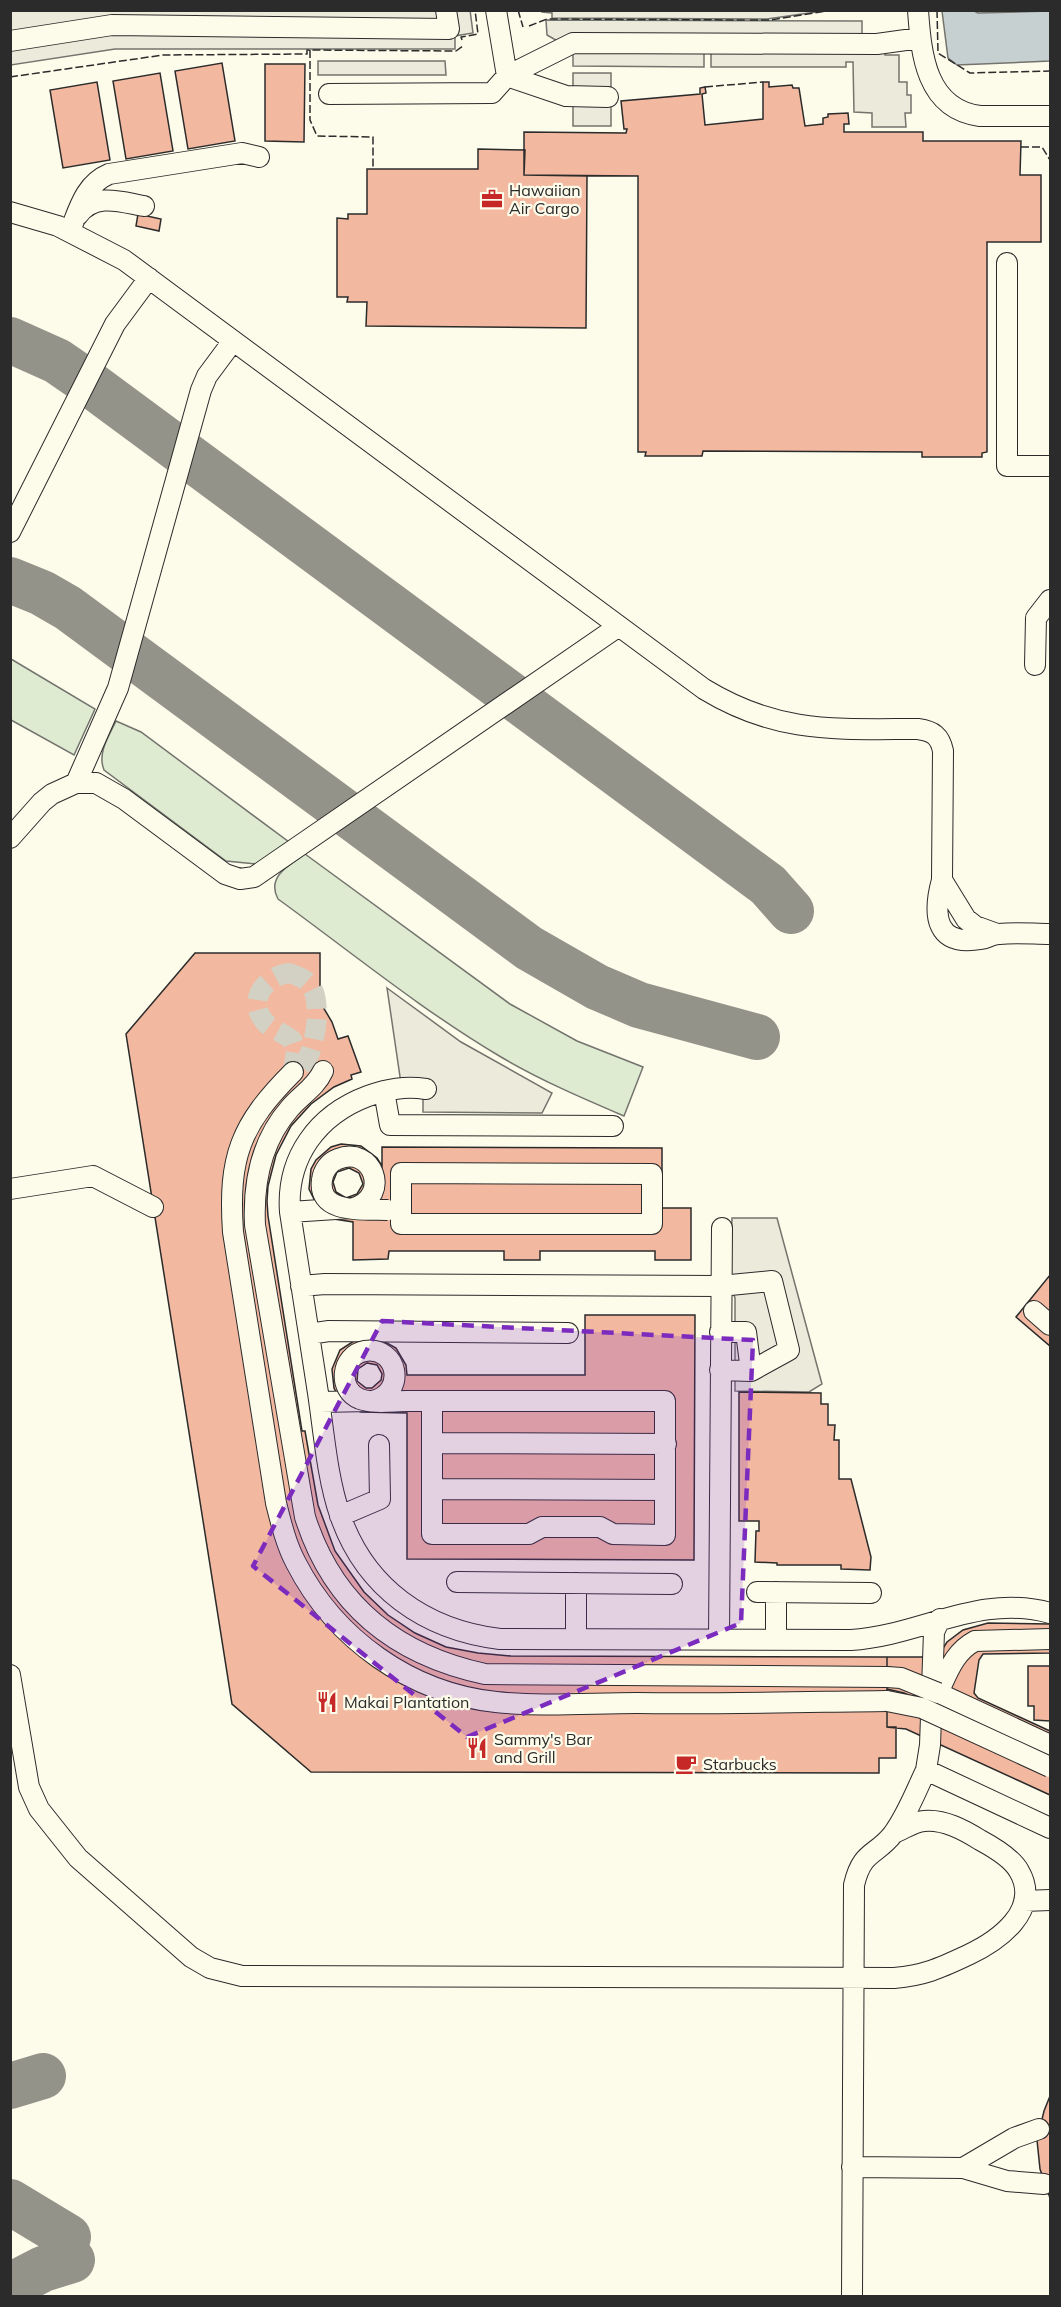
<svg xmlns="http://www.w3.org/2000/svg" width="1061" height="2307" font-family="Mulish,sans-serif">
  <rect width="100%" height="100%" fill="#fdfbea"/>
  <path fill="#deebd1" stroke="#74746e" stroke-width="1.5" d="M11,659L95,709L74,755L11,720Z
    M116,721L141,732L289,842L256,864L226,861L104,770C97,753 109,736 116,721Z
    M305,854L510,1004L577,1041L643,1067L624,1116C582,1098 540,1080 501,1057C423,1011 351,952 278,899C266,877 289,865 305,854Z"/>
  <path fill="#eceadb" stroke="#74746e" stroke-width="1.5" d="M470,10L473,33L455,36V49H115L11,65V11Z
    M542,11V10L823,11L767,19L552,18V13L542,12Z
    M546,20L862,21V35H885V55H899V82H907V95H911V113H905L906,127H872V113L854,112L853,62H846V67H711V52L704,53V67L573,66V50L547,35Z
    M318,61H445L446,75H318Z
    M573,73H611V126H573Z
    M387,988L461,1042L552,1093L542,1113L423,1112V1096L403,1097Z
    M732,1218H777L822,1384L809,1392L735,1391V1298L729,1281Z"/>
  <path fill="#c7d0d0" stroke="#74746e" stroke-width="1.5" d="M974,11L978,13L1050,11V61L957,65L948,58L942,11Z"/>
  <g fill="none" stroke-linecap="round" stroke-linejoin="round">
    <path stroke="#94938a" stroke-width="46" d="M10,340L57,361L86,381L768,885L791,911
      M10,580L42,593L68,608L529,948L597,987L639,1005L757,1037
      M10,2086L43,2076
      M10,2202L68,2237
      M10,2286L43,2269L72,2260"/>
  </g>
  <path fill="#f2b8a0" stroke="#2b2b2b" stroke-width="1.5" fill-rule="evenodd" d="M222,63L235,141L188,149L175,71Z
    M265,64H305L304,142L265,141Z
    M160,73L173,151L126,159L113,81Z
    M97,82L110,160L63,168L50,90Z
    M763,82H769V87L792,85L793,88H799L805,126L823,124V118L828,117V114L848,113L849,124H844V132H923V141H1021L1020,175H1041V242H987V452L982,453V457H922V452L703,451L702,456H645L646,452H638V176L524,175V132L626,133L627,129H624L621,101L700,94V88L705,87L706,93L702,94L705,125L763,119Z
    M478,149L525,150L524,175L587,176L586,328L366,326L367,302H347L348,297H337V218L348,219V214H367V169H478Z
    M138,214L161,219L159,231L136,226Z
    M195,953H320V1002L332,1022L338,1039L348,1036L361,1072L351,1075L352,1079L334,1087L311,1104L291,1126L276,1155L268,1186L267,1201L268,1216L302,1431H305L318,1505L335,1551L364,1592L388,1615L415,1633L446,1647L478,1653L511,1656L887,1657V1727H896V1758H879V1773L311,1772L232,1704L126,1034Z
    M341,1144L361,1146L377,1158L382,1166V1147L662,1148V1208H691V1260H655V1251H540V1260H504V1251H389L388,1259L353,1260V1222L334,1219L325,1214L318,1207L309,1189L311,1169L316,1160L331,1147ZM349,1168L359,1173L363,1184L357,1194L346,1198L336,1192L333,1182L337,1172Z
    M1050,1275V1346L1016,1317Z
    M585,1315H695L694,1560L407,1559V1413L361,1412L352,1409L338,1396L334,1388L332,1369L340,1350L357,1339L378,1338L396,1348L406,1365L407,1375H585ZM367,1363L377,1365L382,1374L381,1380L372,1388H366L357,1381L358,1369Z
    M739,1392L821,1393V1404H828V1425H835L834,1440H839V1479H851L871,1557L870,1570L841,1569V1565H777V1563L755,1562L756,1531H759V1521H739Z
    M988,1623L1050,1624V1653L983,1654L979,1660L974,1693L978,1698L1050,1731V1760L904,1693L887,1689V1657H931L940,1653L947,1642L963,1630Z
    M1028,1666H1050V1721L1034,1720V1706H1028Z
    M887,1689L904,1693L1050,1760V1795L906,1729L887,1727Z
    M1050,2096V2198L1040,2169L1037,2140L1044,2111Z"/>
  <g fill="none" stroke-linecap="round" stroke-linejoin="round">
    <path stroke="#d3d1c4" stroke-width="20" stroke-dasharray="20 10" stroke-linecap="butt" d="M289,973C299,976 307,979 312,988C321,1003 316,1044 307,1059C304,1064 298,1068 293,1072L296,1052L292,1040C283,1032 271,1030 264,1021C247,1000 265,976 289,973Z"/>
    <defs>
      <path id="minor" d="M496,10L507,76
        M918,10C921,54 926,109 980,116H1050
        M10,41L112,25L449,29L446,10
        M507,76L566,96L608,97
        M329,94L492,93L507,76L573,43L877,44L920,38
        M10,212L58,226L124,260L704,689C778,734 835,729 918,729C933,731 940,736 943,751L942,880C932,916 936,947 981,939C987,938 993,934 999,934C1016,932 1034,934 1050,934
        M78,215C95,192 121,202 144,206
        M70,231C79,209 85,184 109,174L242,153L259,157
        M1007,263V466H1050
        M10,532L115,324L149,278
        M1035,665L1036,618L1050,600
        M76,783L118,688L201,390L207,376L233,341
        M10,838L42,802L52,794L76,783H96L124,799L225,874L240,879L254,877L619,626
        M942,880L966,919L975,926L997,934
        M323,1071C316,1087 301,1095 290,1108C261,1141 253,1183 255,1225L305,1517C333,1605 396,1655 485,1674L887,1677
        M293,1072C240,1125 228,1157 233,1232L276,1503C281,1523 286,1544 296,1563C335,1639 410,1693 496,1702C542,1707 591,1703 637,1703C720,1704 804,1702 887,1701
        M426,1089C405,1086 388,1089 368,1096C317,1115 286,1158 290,1212C299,1273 309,1333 318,1393C324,1433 327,1477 340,1515C365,1588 425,1630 500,1639L851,1640C920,1636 979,1593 1050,1613
        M384,1091L390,1125L613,1126
        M401,1173L652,1174V1224H401Z
        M10,1189L93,1176L153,1207
        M290,1212L351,1208
        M301,1286L325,1284L720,1286L772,1281L789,1350L751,1371L720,1370
        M1034,1311L1050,1325
        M720,1332H746L751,1371
        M309,1334L329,1331L568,1333
        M407,1401H665V1535L613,1534L600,1527H542L529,1534H432V1401
        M320,1402L371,1401
        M432,1443L666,1444
        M432,1489L665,1490
        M340,1516L380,1499L379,1445
        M457,1582L672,1584
        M757,1592L871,1593
        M940,1619L934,1632L930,1745L926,1770L1050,1828
        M576,1639V1583
        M719,1639L722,1228
        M776,1639V1592
        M1050,1639L975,1641C954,1652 948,1672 938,1693L1050,1745
        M10,1675L29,1787L39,1809L78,1858L191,1957L210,1968L242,1976L894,1978C926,1975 940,1968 968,1955C998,1941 1042,1910 1019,1871C1012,1858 993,1847 980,1840C964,1830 944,1819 924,1821C913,1822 904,1829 894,1833
        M1024,1901L1050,1900
        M852,2167L963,2168L1007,2181L1044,2184
        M963,2168L1014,2138L1039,2129
        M852,2296L854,1885C862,1850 876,1856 893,1834C907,1815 916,1791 926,1770"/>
    </defs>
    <use href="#minor" stroke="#2b2b2b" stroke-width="22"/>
    <use href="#minor" stroke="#fdfbea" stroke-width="20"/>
    <defs>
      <path id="minor-bridge" d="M354,1208C392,1195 372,1145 338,1159C329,1162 323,1171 322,1180C317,1215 366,1209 388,1210
        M373,1401C407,1392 398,1346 365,1351C341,1355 337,1390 360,1399C374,1404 393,1401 407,1401
        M887,1677L901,1678L938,1693
        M887,1701L922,1708L1050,1767"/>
    </defs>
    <use href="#minor-bridge" stroke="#2b2b2b" stroke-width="22" stroke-linecap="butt"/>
    <use href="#minor-bridge" stroke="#fdfbea" stroke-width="20"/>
    <path stroke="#2b2b2b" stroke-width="1.5" stroke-dasharray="8 3" stroke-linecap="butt" d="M518,10L523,27
      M937,10L938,53L970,73L1050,71
      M750,20H770L833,10
      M529,26L547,19L746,20
      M462,40L461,37L478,34L475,10
      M310,50V120L317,136L373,137V169
      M10,77L163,55L307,54V50L456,51L463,46
      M705,87L763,82
      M1021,147H1042L1050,160V174"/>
  </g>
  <path fill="#7b2cbf" fill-opacity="0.2" stroke="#7b2cbf" stroke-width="4.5" stroke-dasharray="12 8" stroke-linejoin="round" d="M382,1321L753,1340L741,1623L467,1737L253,1566Z"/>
  <defs>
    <symbol id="office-bare" viewBox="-9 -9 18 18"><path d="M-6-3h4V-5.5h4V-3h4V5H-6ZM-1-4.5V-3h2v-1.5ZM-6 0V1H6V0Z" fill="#c62828" stroke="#fdfbea" stroke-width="2.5" paint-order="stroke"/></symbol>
    <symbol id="restaurant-bare" viewBox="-9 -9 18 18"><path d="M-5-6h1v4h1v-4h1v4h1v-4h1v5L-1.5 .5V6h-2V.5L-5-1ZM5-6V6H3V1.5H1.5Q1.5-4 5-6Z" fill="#c62828" stroke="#fdfbea" stroke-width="2.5" paint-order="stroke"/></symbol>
    <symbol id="cafe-bare" viewBox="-9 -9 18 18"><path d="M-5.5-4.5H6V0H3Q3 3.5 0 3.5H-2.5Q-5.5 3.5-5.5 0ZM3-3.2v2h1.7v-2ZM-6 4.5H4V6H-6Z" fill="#c62828" stroke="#fdfbea" stroke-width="2.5" paint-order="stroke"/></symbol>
  </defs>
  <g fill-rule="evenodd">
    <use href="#office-bare" x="477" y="184" width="30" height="30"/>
    <use href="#restaurant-bare" x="312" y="1687" width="30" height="30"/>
    <use href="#restaurant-bare" x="462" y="1733" width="30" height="30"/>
    <use href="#cafe-bare" x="671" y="1749" width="30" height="30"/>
  </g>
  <g text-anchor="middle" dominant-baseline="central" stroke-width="4.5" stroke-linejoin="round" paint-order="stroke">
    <g font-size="16" fill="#2b2b2b" stroke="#fdfbea" text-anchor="start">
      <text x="509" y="190">Hawaiian<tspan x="509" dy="18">Air Cargo</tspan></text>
      <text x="344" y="1702">Makai Plantation</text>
      <text x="494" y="1739">Sammy's Bar<tspan x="494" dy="18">and Grill</tspan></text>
      <text x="703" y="1764">Starbucks</text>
    </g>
  </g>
  <rect width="1061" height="2307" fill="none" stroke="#2b2b2b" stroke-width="24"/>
</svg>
